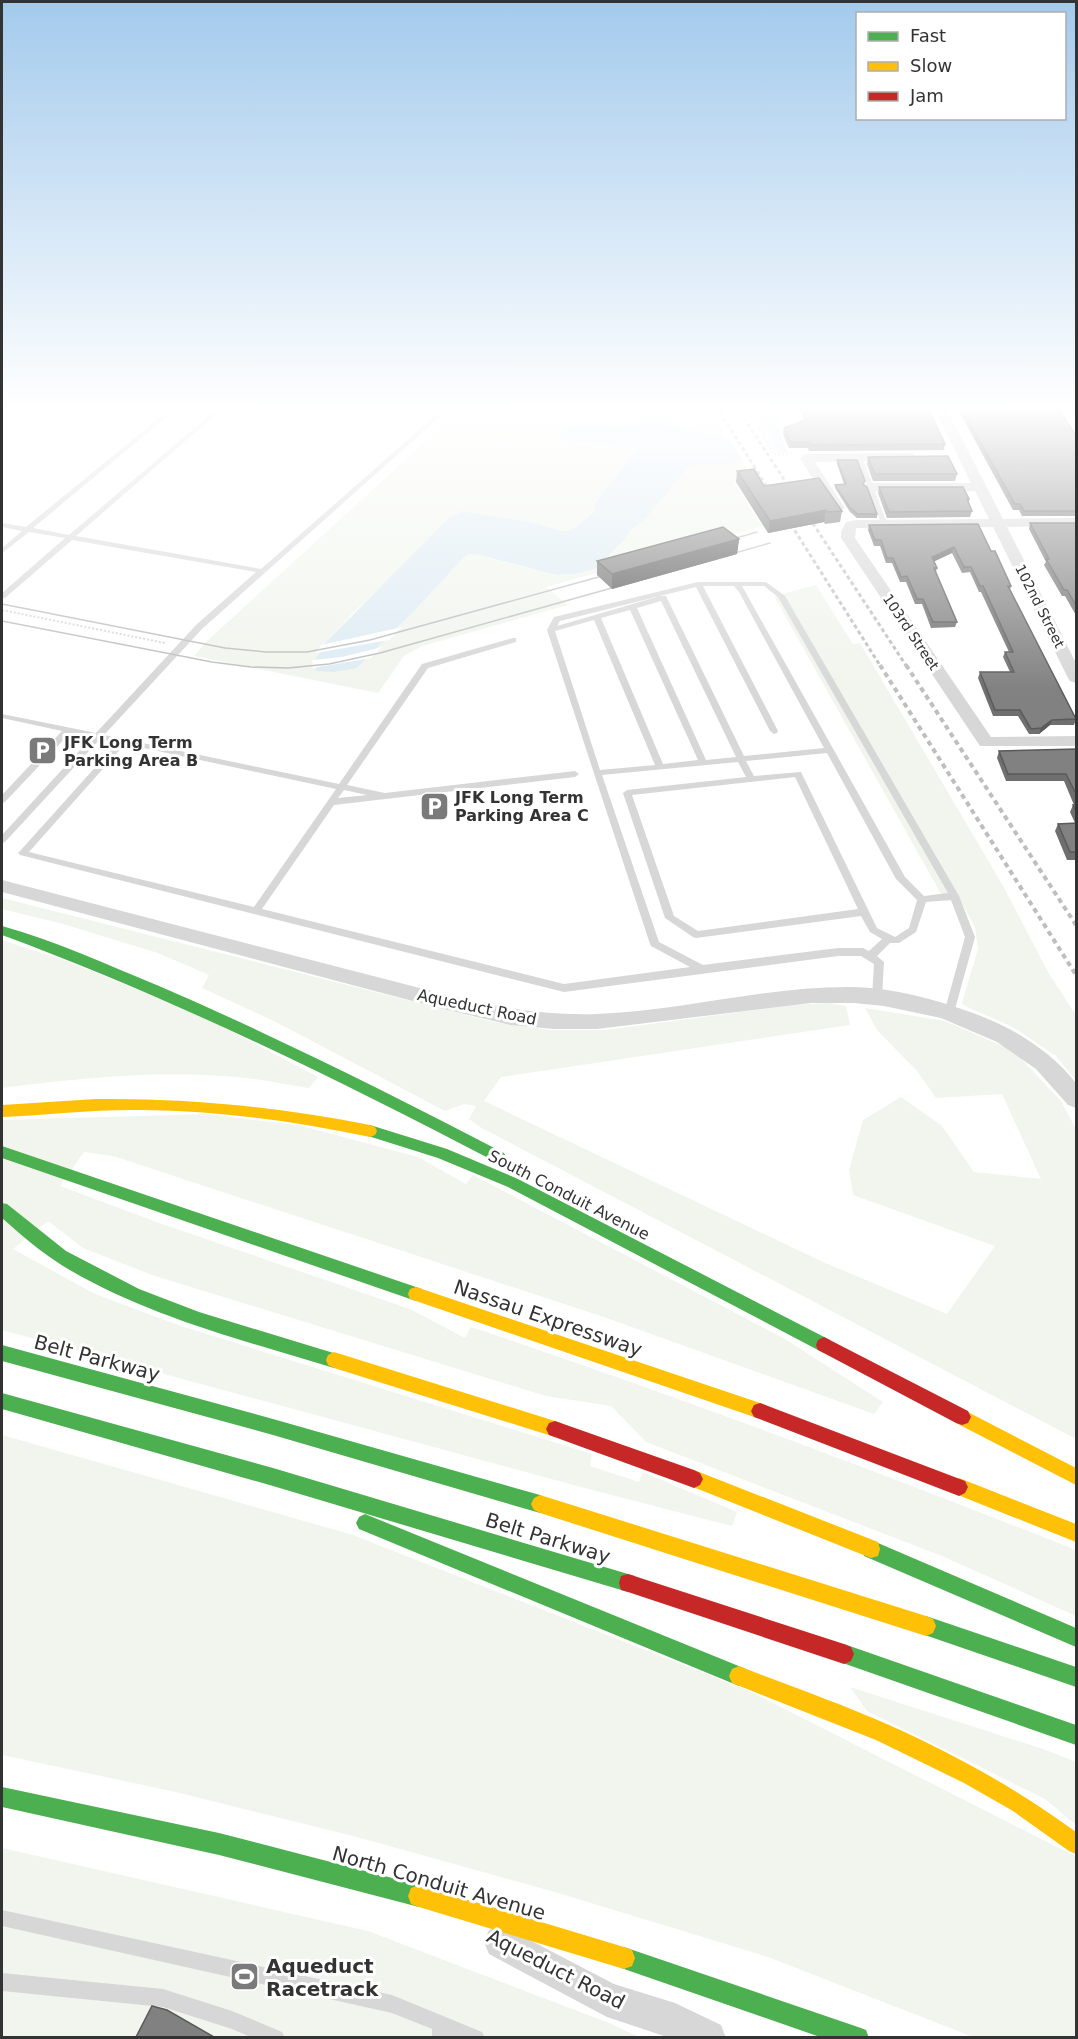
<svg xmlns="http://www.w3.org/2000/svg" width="1078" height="2039" font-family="'DejaVu Sans',sans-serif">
  <rect width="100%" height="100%" fill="#fff"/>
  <path fill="#f1f5ed" d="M464,406H641L639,409L640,419L637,425L625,428L590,424L560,436L569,440L638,448L639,450L595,505L597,511L570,531H562L531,522L463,511L355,611L326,642L315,660L357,668L415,610L463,557L469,554L479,555L555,575L575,574L595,569L624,540L630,531L645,519L690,465L732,464L742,460L753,481L734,483L762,526L546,587L568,605L422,646L404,656L378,693L194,656L208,640Z
    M665,406H707L730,441L668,428Z
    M745,406H764L762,417L780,453L775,452Z
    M816,585L853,644L860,643L1002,884L1048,972L1076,1015V1081L1056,1056L1013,1027L965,1006L962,1003L978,949L975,927L960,900L945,901L774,596Z
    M2,898L494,1022L550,1030H605L794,1005L828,1003L846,1006L850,1025L501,1077L484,1101L823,1262L947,1314L995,1246L853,1195L849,1170L863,1120L901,1097L942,1126L974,1172L1041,1179L1002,1094L936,1098L917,1071L877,1030L865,1008L945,1021L1014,1051L1061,1101L1076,1129V1439L480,1127L469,1119L476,1106L464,1104L445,1111L274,1021L202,988L209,975L158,953L63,924L2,909Z
    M2,940L69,962L200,1015L318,1077L309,1088C288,1085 267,1080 245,1078C165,1069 81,1078 2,1088Z
    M208,1114L302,1126L418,1157L466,1184L473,1175L785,1339L883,1402L874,1414L601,1316L113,1156L84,1152L60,1186L162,1224L410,1309L465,1338L471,1327C675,1395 877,1471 1076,1550V1616L942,1556L646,1442L611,1406L546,1396L152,1275L83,1248L48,1221L13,1249L95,1294L178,1325L592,1454L590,1466L639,1482L643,1472L737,1512L732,1526L592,1490L2,1330V1120Z
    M2,1435L353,1535L747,1690L1073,1855L1076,1857V2037H973L768,1957L555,1892L357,1837L176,1792L2,1755Z
    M850,1687L1043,1749L1076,1762V1825L1045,1799L867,1711Z
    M2,1848L368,1931L609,2023L639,2037H2Z"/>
  <path fill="#ddebf3" d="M641,406H665L668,428L693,429L730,441L742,460L732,464L690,465L645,519L630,531L624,540L595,569L575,574L556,575L479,555L469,554L463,558L415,610L357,668L334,672L316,671L315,660L326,642L450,517L462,511L531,522L562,531H570L596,511L594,505L638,448L569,440L560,436L562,430C587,419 611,430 637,425L640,419L639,409Z
    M764,406H776L779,432L787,452L780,453C772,437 761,423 764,406Z"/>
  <path fill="#fff" d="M402,627L389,640L316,653L321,645Z
    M382,647L371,658L313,668L312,660L342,657Z"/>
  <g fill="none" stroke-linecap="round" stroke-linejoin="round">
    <path stroke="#d6d6d6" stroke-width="2" stroke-dasharray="2 2" stroke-linecap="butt" d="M746,406L773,453L777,455L793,453
      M2,610L165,643"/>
    <path fill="#d7d7d7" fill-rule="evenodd" d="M174,406H180L33,528L69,535L220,406H226L76,536L261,569L446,406H452L202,629L104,735L339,784L422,664L513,638H516V642L428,668L347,785L385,793L575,771L579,774L575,777L334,805L262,909L564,984L690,967L651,946L650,944L547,630L554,617L698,582H766L785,596L959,896L975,937L953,1016H945L944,1013L965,937L951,900L926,902L916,932L899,943H890L877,956L884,962L882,997L877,1001L872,997L874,964L861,956H838L564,992L20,855L18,853L20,851L117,743L100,739L5,842L2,843V835L92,737L70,733L5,802L2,803V795L62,731L2,718V714L96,733L196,625L256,572L72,540L5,598H2V593L65,538L29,532L2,553V548L22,531L2,527V523L26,527ZM703,586H734L739,592L824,748L744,756L666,596H660L557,626L560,621L696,587L770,731L774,734L777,733L778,731ZM742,586H764L778,597L948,893L924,896L905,877ZM661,601L736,757L706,760L637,608ZM630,610L698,760L663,764L601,618ZM594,620L655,765L600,770L555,631ZM125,744L336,789L254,907L29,852ZM827,753L896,879L917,900L909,928L895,937L877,928L801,772L754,776L746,761ZM738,762L746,777L627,790L623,793L665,918L693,937L696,938L861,916L870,932L882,939L869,951L863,948H838L703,965L659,942L602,775ZM795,777L858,909L698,931L674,916L632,795ZM344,790L367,795L338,798Z
      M859,455L862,457L887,523L886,524L881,523L856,457Z
      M2,1910L392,1995L482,2032L485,2038H432V2029L392,2013L2,1926Z
      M2,1973L163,1989L232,2011L282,2032L285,2038H253L232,2029L163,2007L2,1991Z"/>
    <path fill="#d7d7d7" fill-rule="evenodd" d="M933,406H945L1003,519L1076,518V526L1007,527L1076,663V683L1070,681L1068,678L993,527L856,528L855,538L991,737L1076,736V746H980L841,538V532L846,522L856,520L989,519L975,491H871L864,487L871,483H971Z
      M1068,406H1076V414L1072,413Z
      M911,453L917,457L916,460L815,462L845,508L838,512L833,511L800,458L806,454Z
      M2,880L439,993C491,1006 542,1016 596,1014C682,1011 766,986 853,987C894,988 935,999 973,1013C1012,1027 1050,1050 1076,1083V1108L1068,1105L1036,1069L997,1042L941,1018L884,1006L854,1003H811L597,1029H554L511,1025L439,1008L2,892Z
      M501,1925L614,1984L675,2003L721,2025L726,2038H670L607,2017L489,1954L484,1942L489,1930Z"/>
    <path fill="#4caf50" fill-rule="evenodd" d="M2,926C56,941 108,965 159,986C277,1037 391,1094 504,1153L506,1157L504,1161L499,1163L494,1161C333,1077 172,998 2,935Z
      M370,1125L447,1149L518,1179L830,1340L832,1345L830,1350L824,1353L818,1350L508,1187L438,1158L365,1135L363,1131L365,1127Z
      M2,1146L416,1287L422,1289L424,1294L422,1299L416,1301L2,1158Z
      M2,1203L7,1204L66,1251L139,1289L199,1312L340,1355L342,1360L340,1365L334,1368C242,1340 146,1316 63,1266C41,1252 21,1235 2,1218Z
      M2,1345L273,1419L540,1495L546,1498L549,1504L546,1510L540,1513L273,1435L2,1361Z
      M2,1393L273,1468L628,1574L635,1576L637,1583L635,1590L628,1592L273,1486L2,1409Z
      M365,1514L746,1669L749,1676L746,1683L739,1686L359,1529L356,1523L359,1517Z
      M871,1540L1076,1628V1647L864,1556L862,1549L864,1542Z
      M926,1616L1076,1667V1687L919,1633L916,1626L919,1619Z
      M844,1644L1076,1725V1745L837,1661L834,1654L837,1647Z
      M2,1787L219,1833L419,1885L427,1888L430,1896L427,1904L419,1907L219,1855L2,1807Z
      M624,1947L858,2027L866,2030L869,2038H823L624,1969L616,1966L613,1958L616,1950Z"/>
    <path fill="#ffc107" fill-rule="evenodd" d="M96,1099C189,1098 279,1107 370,1125L375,1127L377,1131L375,1135L370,1137C295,1121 220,1111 143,1110C96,1109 49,1115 2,1117V1105Z
      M416,1287L760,1403L766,1405L769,1411L766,1417L760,1419L416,1301L410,1299L408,1294L410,1289Z
      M334,1352L555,1421L561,1423L564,1429L561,1435L555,1437L334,1368L328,1365L326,1360L328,1355Z
      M962,1409L1076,1468V1485L956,1423L953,1417L956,1411Z
      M694,1470L878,1542L880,1549L878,1556L871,1558L688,1485L685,1479L688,1473Z
      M959,1478L1076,1524V1542L953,1493L950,1487L953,1481Z
      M540,1495L926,1616L933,1619L936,1626L933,1633L926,1636L540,1513L534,1510L531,1504L534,1498Z
      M739,1666C789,1686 840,1703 889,1725C956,1755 1017,1789 1076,1832V1854L1069,1851L1013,1811L964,1783L876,1740L732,1683L729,1676L732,1669Z
      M419,1885L624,1947L632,1950L635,1958L632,1966L624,1969L419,1907L411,1904L408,1896L411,1888Z"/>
    <path fill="#c62828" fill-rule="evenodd" d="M824,1337L968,1411L971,1417L968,1423L962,1425L956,1423L818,1350L816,1345L818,1340Z
      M760,1403L965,1481L968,1487L965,1493L959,1496L754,1417L751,1411L754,1405Z
      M555,1421L694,1470L700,1473L703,1479L700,1485L694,1488L549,1435L546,1429L549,1423Z
      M628,1574L844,1644L851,1647L854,1654L851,1661L844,1664L628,1592L621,1590L619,1583L621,1576Z"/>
    <path stroke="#bebebe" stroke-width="1.5" d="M722,542L757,532
      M721,557L770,543
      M2,604L225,648L266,652H307L370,640L613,573
      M2,621L212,662L251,667L288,668L329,664L380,653L626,584"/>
    <path stroke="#bebebe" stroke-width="3" stroke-dasharray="4 3" stroke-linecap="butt" d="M716,406L881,667
      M736,406L907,667"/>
    <path stroke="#bebebe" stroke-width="4" stroke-dasharray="5 4" stroke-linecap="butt" d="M880,665L1076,975
      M906,665L1076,925"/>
  </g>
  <path fill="#6f6f6f" d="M800,406H927L945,444L944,450L828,451H809L808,448H789L783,434L784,428L804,421Z
    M956,406H1058L1061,410L1060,412L1077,437V516H1022L1019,510H1013Z
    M868,457L957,474L955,481H873L867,464Z
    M837,460L864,485L877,514V518H857L850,512L835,488V485L844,484L837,464Z
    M737,471L764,486L842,511L840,522L825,524L824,522L768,533L736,482Z
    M879,487L969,499V503L972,511L970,517L887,518L878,493Z
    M1030,523H1077V617L1065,596H1062L1044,565L1046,562L1029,529Z
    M869,525L991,551L1011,586L1010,590L1076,719L1074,725H1050L1039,734H1029L1018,716H993L978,678L980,672H1010L1003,657L1005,652H1009L981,592H979L970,572L962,573L952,553L934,561L937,568L936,572L957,622L955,627L931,628L922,604H915L906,582H900L892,563H886L880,546H874L868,530Z
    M739,539L737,554L612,589L597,575V561Z
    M1077,749V860H1067L1055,831L1058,824L1075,823L1070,812L1073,805H1074L1064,781H1006L997,758L999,751Z"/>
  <path fill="#5a5a5a" d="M826,510L824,522L768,533L770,521Z
    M739,539L737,554L612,589V574Z
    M954,547L952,553L931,563L932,557Z
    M1052,720L1050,725L1039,734L1041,728Z"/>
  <path fill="#818181" stroke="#5a5a5a" stroke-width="1.5" d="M802,406H927L945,444L829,445H810L809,442H790L784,428L806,420Z
    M960,406H1058L1061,410H1059L1077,437V511H1024L1020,504H1015Z
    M948,456L957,474H875L868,457Z
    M837,460H857L865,481L863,484L867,487L877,514H858L850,508L835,485L846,484Z
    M754,469L764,486L819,478L842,511L827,512L826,510L770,521L737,471Z
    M879,487H963L969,499H967L972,511L889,512Z
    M1030,523H1077V607L1067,590H1064L1046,559H1049Z
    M978,524L991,551H995L1011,586H1008L1076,719L1052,720L1041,728L1031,729L1020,710H995L980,672H1014L1005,652H1013L983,586H980L971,567H964L954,547L932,557L937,568H934L957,622H933L923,599H917L907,576L901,577L893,558H887L881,540H875L869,525Z
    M723,527L739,539L612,574L597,561Z
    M1077,749V796L1066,774H1008L999,751Z
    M1073,805H1077V813Z
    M1077,823V852H1070L1058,824Z
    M152,2006L167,2010L214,2037H136Z"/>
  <linearGradient id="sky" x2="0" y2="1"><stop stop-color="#a3caec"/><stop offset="0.59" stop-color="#fff"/><stop offset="1" stop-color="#fff" stop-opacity="0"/></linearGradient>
  <rect width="1078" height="691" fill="url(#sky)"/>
  <defs>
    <symbol id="parking-square" viewBox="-11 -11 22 22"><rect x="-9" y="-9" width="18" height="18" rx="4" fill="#7a7a7a" stroke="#fff"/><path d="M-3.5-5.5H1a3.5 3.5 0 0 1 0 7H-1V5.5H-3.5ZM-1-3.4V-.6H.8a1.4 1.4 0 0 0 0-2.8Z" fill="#fff"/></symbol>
    <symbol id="stadium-square" viewBox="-11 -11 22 22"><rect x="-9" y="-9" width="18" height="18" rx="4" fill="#7a7a7a" stroke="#fff"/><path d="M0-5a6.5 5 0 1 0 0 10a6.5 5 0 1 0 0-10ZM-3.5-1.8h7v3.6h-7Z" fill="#fff"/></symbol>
  </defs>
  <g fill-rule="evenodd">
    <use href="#parking-square" x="26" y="734" width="33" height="33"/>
    <use href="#parking-square" x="418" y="790" width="33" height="33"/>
    <use href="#stadium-square" x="228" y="1960" width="33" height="33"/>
  </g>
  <g text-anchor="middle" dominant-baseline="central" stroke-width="6" stroke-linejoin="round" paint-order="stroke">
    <g font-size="14" fill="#333" stroke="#fff">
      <text transform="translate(1040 606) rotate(63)">102nd Street</text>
      <text transform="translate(911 632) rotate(56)">103rd Street</text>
    </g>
    <g font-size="16" font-weight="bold" fill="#333" stroke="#fff" text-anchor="start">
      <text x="64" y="742">JFK Long Term<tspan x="64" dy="18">Parking Area B</tspan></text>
      <text x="455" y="797">JFK Long Term<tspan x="455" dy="18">Parking Area C</tspan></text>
    </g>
    <g font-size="16" fill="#333" stroke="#fff">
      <text transform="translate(477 1007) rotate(12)">Aqueduct Road</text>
      <text transform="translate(569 1195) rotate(27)">South Conduit Avenue</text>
    </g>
    <g font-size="20" fill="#333" stroke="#fff">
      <text transform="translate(548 1318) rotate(19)">Nassau Expressway</text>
      <text transform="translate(97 1358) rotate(15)">Belt Parkway</text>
      <text transform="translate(548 1538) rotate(17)">Belt Parkway</text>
      <text transform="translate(439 1883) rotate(16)">North Conduit Avenue</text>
      <text transform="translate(556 1969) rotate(27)">Aqueduct Road</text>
    </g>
    <g font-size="20" font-weight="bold" fill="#333" stroke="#fff" text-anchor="start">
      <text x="266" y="1966">Aqueduct<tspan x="266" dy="23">Racetrack</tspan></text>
    </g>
  </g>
  <rect width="1078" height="2039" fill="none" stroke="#333333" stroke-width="6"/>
  <rect x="856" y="12" width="210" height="108" fill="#ffffff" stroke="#adadad" stroke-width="1.5"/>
  <rect x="868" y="32" width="30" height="9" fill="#4caf50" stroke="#adadad" stroke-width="1.5"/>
  <text x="910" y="42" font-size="18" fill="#333333">Fast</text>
  <rect x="868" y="62" width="30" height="9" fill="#ffc107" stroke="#adadad" stroke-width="1.5"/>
  <text x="910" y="72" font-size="18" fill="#333333">Slow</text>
  <rect x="868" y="92" width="30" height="9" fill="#c62828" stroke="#adadad" stroke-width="1.5"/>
  <text x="910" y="102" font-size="18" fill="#333333">Jam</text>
</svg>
